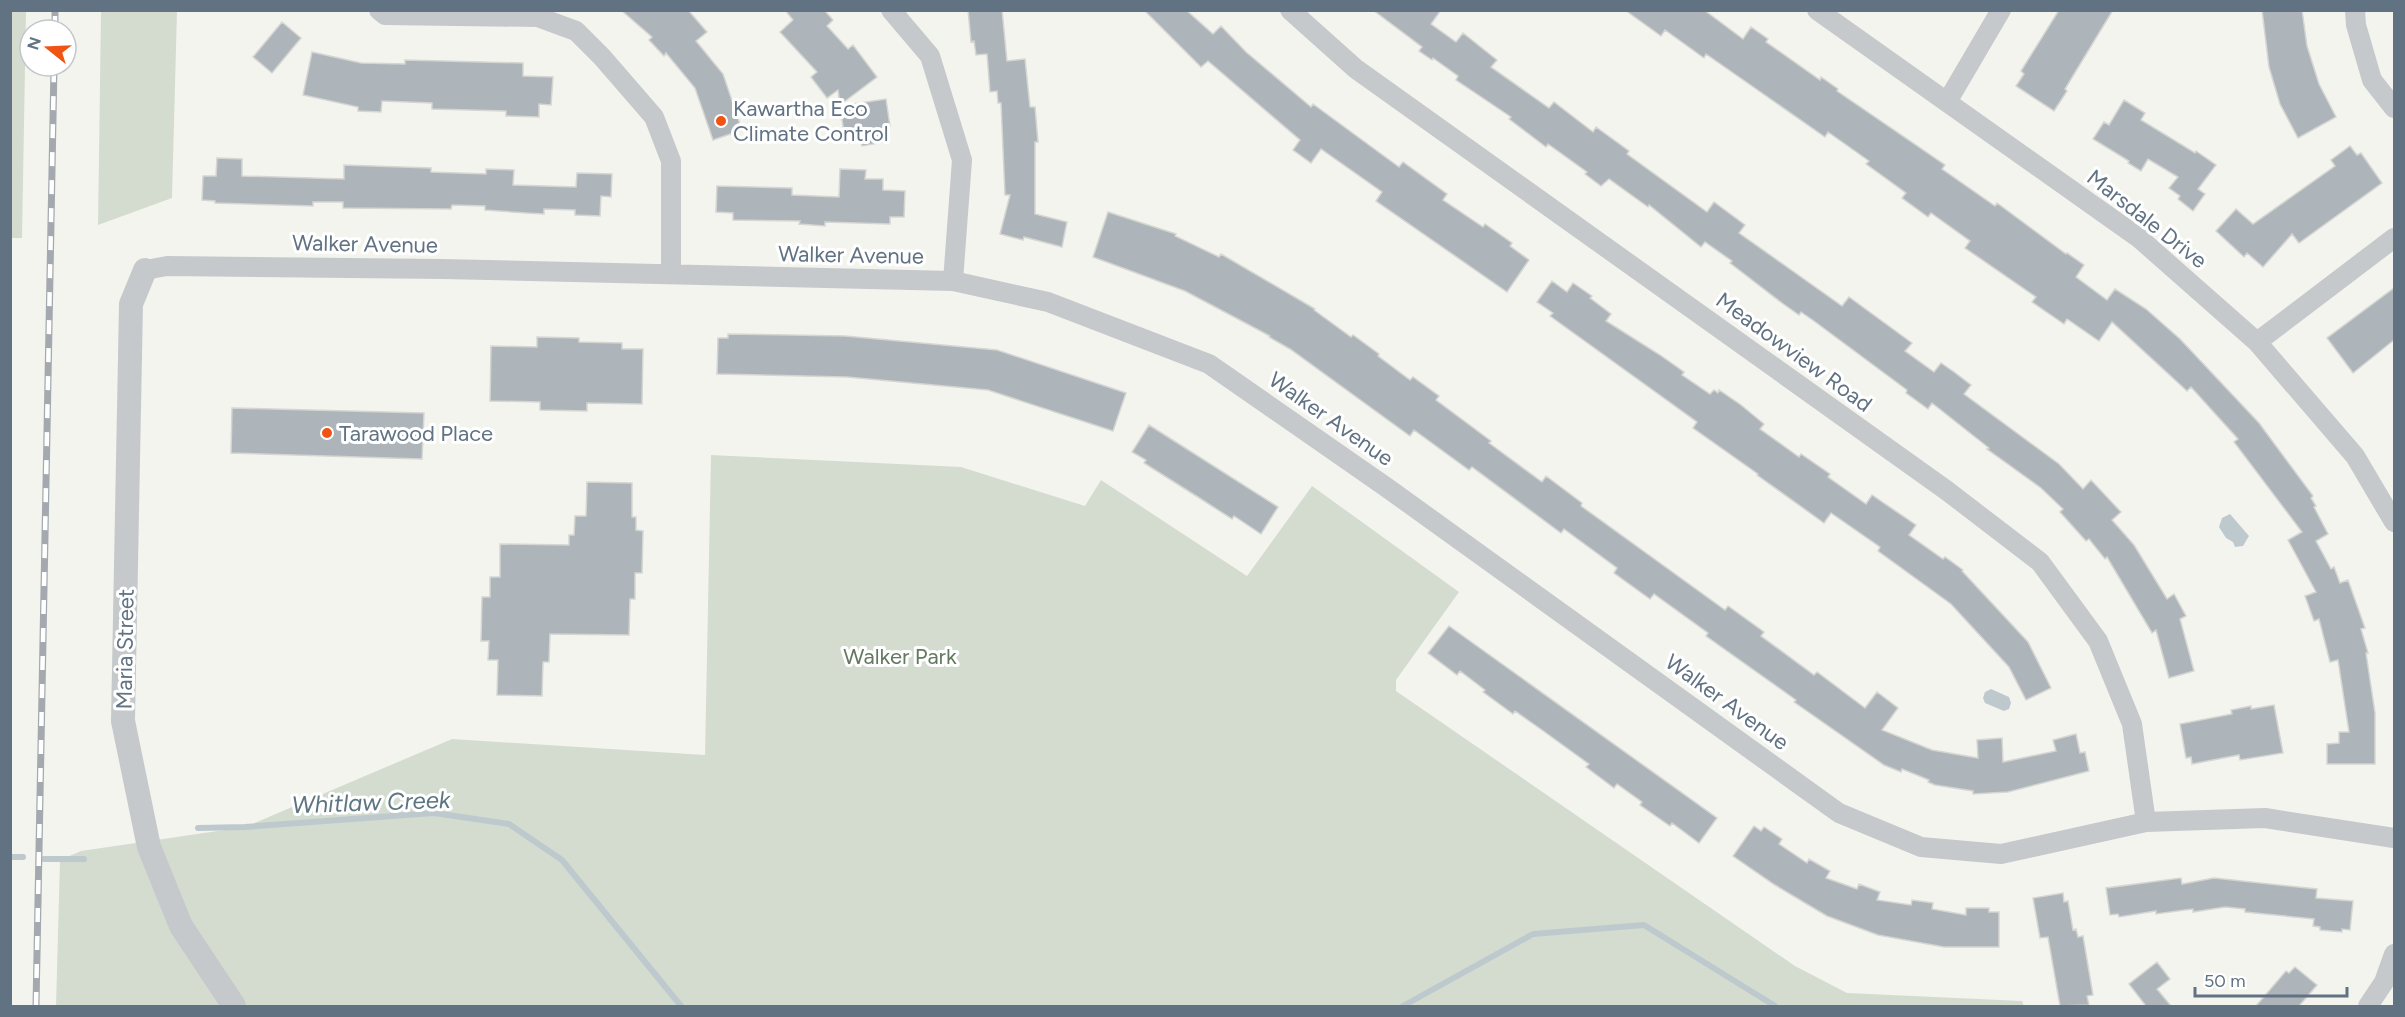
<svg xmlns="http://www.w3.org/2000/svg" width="2405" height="1017" font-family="Figtree,sans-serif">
  <rect width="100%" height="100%" fill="#f4f4ef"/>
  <path fill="#d4dcd0" d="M10,11H26L22,238H10Z
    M101,11H177L172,198L98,225Z
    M711,455L961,467L1085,506L1101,480L1247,576L1312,486L1459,592L1396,680V691L1795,966L1847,993L2022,1001L2024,1006H56L60,860L81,851L245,827L452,739L705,755Z"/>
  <path fill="#bec9ce" d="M2230,514L2249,536L2243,546L2235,547L2233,542L2226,538L2219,527L2222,518Z
    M1991,689L2009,697L2011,703L2009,709L2004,711L1985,703L1983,698L1985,692Z"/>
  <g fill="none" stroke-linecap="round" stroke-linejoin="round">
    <path stroke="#bec9ce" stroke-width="6" d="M198,828L245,827L434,813L509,824L562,860L681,1006
      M10,857H23
      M44,859H84
      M1403,1006L1533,934L1644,925L1775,1006"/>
  </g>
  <path fill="#aeb5ba" stroke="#d5d5d2" stroke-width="1.5" d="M621,10H688L707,32L696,41L723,74L742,130L713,140L695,88L666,53L664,56L649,40L652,37Z
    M785,10L825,11L833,20L827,26L848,49L853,45L877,77L840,105L838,90L827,98L811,77L817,72L780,32L793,20Z
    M968,10H1002L1007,61L1025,59L1030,107H1035L1038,142H1035V214L1067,222L1062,247L1024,237L1023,240L1000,234L1010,195H1005L1001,103H998L997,91L990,92L987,54L976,55L974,41L971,42Z
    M1144,10H1186L1213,34L1221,26L1246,52L1311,107L1313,104L1399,167L1403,162L1447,194L1443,200L1483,227L1485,224L1512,243L1510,246L1529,260L1507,292L1376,201L1382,192L1321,149L1311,163L1293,150L1300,140L1208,61L1201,67Z
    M1373,10H1441L1431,24L1456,42L1463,33L1497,60L1491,67L1549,108L1554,102L1593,132L1596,127L1629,151L1627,154L1707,212L1714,202L1745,225L1739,233L1842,306L1849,297L1912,343L1905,351L1934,372L1941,363L1954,372L1971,385L1964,394L2059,464L2083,489L2091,480L2121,512L2112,520L2134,545L2167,599L2174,594L2186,616L2180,619L2194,671L2169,678L2156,630L2152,633L2107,557L2105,559L2089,539L2086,541L2060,512L2063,509L2041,488L1987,449L1989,448L1932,403L1928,409L1906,393L1907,390L1814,321L1801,312L1799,315L1782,303L1730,263L1732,261L1705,242L1701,247L1649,205L1648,207L1609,179L1601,186L1585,174L1587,172L1548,144L1546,147L1509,119L1511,117L1456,80L1458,76L1433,58L1432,60L1419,51L1422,47Z
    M1625,10H1704L1743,39L1751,27L1768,39L1766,42L1820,80L1821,77L1838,89L1837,91L1945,165L1942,169L1995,206L1997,203L2066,254L2067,253L2084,265L2076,277L2107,300L2115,289L2146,309L2180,339L2259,423L2313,496L2311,498L2316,506L2314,507L2328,534L2316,541L2331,569L2334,567L2340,583L2348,580L2365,628L2361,629L2368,653H2366L2375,713V764H2327V744L2339,743V732H2349L2338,660L2330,662L2319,619L2314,621L2305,596L2316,592L2288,540L2302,532L2234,442L2238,439L2191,387L2187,391L2112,322L2099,341L2067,319L2064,324L2032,302L2036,297L1965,248L1970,241L1931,213L1928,217L1902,198L1906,193L1866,164L1869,161L1828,132L1825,137L1706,54L1704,58L1665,30L1661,36Z
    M2059,10H2113L2065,89L2067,91L2054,111L2016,86L2024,74L2021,71Z
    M2262,10H2302L2307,46L2319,84L2336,117L2298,138L2280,104L2269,67Z
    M282,22L301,38L272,73L253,57Z
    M312,52L361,63L405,64V60L523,63V76L553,77L551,105L539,104V117L506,116V111L432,109V103L382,101L381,112L358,111V107L303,95Z
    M886,99L890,126L883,127L885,142L862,146L859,131L844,133L840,106Z
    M2124,100L2145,113L2141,120L2195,153L2196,151L2216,165L2198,189L2205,194L2193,211L2178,199L2180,196L2169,188L2178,177L2148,159L2141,171L2128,163L2129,161L2093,139L2104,122L2109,125Z
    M2350,146L2357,155L2361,153L2382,183L2299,243L2292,234L2263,267L2247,253L2244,257L2216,231L2236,209L2253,224L2335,166L2331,160Z
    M217,158L242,159V176L344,179V165L431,168V172L486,174V169L514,170L513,185L576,187L577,173L612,174L611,197L601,196L600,216L575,215V210L544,209V214L526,213L485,210V206L452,205L451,209L343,208V202H313V206L215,203V201L202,200L203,176H216Z
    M840,169L866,170L865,179H883V190L905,191L904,217H890V224L825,222V226L799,224L800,221L733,220V213L716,212L717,186L792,188V195L839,197Z
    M1108,212L1176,234L1175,236L1219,257L1221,254L1315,309L1314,310L1351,337L1353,335L1379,354L1378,356L1410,380L1413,377L1439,396L1436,400L1491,441L1489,443L1542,482L1546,476L1582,503L1581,506L1725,610L1728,606L1764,632L1761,636L1814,675L1817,672L1865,708L1877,692L1898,708L1882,730L1932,750L1978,758L1977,740L2002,738L2003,762L2056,751L2053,740L2076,734L2080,753L2085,752L2089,771L2008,792L1973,794V791L1935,785L1928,782L1929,780L1902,769L1901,772L1884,765L1794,702L1796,700L1706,636L1708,633L1654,594L1650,599L1614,573L1617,568L1564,529L1561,533L1472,467L1469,470L1414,430L1410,436L1290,349L1269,337L1270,336L1185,291L1093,257Z
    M1552,281L1567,292L1573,283L1592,296L1590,298L1611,314L1606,321L1660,355L1684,372L1682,375L1710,394L1714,390L1718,393L1719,390L1741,405L1764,424L1760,429L1799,457L1801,454L1830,474L1828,477L1866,504L1872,495L1916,525L1909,535L1943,559L1945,557L1963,570L1962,571L2028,642L2051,688L2026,700L2009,667L1951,604L1878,551L1880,547L1831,513L1824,523L1757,475L1758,474L1693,428L1697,422L1550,316L1553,313L1537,302Z
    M2394,288V340L2353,373L2327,338Z
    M728,334L845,336L997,350L1126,393L1113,431L988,390L847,377L717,374L718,338H728Z
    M537,337L579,338V342L622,343V349H643L642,404L587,403V411L540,410V402L490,401L491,346L537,347Z
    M232,408L424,413L422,459L231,453Z
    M1149,425L1278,507L1261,534L1234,516L1232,519L1201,499L1144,463L1146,460L1132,452Z
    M587,482L632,483V517H636V530L643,531L642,573H635V599H630L629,635L550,634L549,662H543L542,696L497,695L498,660H488L489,641H481L482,597H490V577H500V544L569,545V535H574L575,516H586Z
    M1449,626L1717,818L1699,843L1672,823L1670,826L1640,805L1642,802L1617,784L1614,788L1586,767L1589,764L1542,730L1515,711L1513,714L1483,692L1485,690L1460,671L1457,675L1428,653Z
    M2274,705L2283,753L2240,760L2239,755L2192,764L2191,757L2186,758L2180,724L2232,714L2231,710L2251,706V709Z
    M1754,826L1761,831L1764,827L1782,839L1779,844L1807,863L1809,859L1830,871L1826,878L1857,889L1859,884L1880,892L1877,900L1911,905L1912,900L1933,903L1932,909L1966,915V908H1989V912H1999V947H1944L1878,935L1827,916L1775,885L1733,856Z
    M2181,878L2182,884L2214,878L2317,889L2316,898L2353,901L2350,930L2342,929V932L2320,930V927L2313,926L2314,919L2245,912V909L2225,907L2193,912V909L2185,910L2156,914V911L2119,917L2118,914L2110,915L2106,888Z
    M2063,893L2064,902L2068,901L2073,930L2076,929L2078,937L2083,936L2093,995L2087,996L2089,1005L2060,1006L2048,937L2040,938L2033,898Z
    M2157,962L2170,979L2157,989L2171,1006H2146L2129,984Z
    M2295,967L2317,985L2299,1006H2256L2286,971L2289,973Z"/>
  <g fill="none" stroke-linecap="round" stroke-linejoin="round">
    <path stroke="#c6c9cc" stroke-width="20" d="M379,10L385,15L538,17L576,31L602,57L654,117L671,161V274
      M891,10L930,56L962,160L953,281
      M1290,10L1356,69L1946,490L2040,562L2098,641L2132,724L2146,822
      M1817,10L2139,238L2257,342L2355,456L2394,522
      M2355,10L2356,25L2372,80L2394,108
      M1947,102L2001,10
      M145,270L167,266L442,269L953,281L1048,302L1209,364L1386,487L1839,813L1921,847L2001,854L2146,822L2265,818L2394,838
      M2257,342L2394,238
      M2368,1006L2384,982L2394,954"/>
    <path stroke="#c6c9cc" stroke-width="24" d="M145,270L131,304L123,721L149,847L181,926L234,1006"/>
    <defs>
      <path id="rail" d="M55,30V10
        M36,1006L54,66"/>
    </defs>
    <use href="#rail" stroke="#a3a9af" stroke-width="7"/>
    <use href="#rail" stroke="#fff" stroke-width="4.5" stroke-dasharray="14" stroke-linecap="butt"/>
  </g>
  <g fill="#f05313" stroke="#fff" stroke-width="2">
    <circle cx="721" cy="121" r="6"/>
    <circle cx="327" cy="433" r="6"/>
  </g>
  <g text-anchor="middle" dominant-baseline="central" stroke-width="6" stroke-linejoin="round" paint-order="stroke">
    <g font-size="22" fill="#617283" stroke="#fff" text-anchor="start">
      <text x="733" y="108">Kawartha Eco<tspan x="733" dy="25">Climate Control</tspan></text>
      <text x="339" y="433">Tarawood Place</text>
    </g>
    <g font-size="22" fill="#617283" stroke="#fff">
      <text transform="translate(2147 219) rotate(38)">Marsdale Drive</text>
      <text transform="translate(365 244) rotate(1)">Walker Avenue</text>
      <text transform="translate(851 255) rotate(1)">Walker Avenue</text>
      <text transform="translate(1794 352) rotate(36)">Meadowview Road</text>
      <text transform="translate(1331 419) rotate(35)">Walker Avenue</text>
      <text transform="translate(125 649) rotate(-89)">Maria Street</text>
      <text transform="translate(1727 702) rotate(36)">Walker Avenue</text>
    </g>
    <g font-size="22" fill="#647a60" stroke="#fff">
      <text x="900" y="656">Walker Park</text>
    </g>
    <g font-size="24" font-style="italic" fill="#5c7581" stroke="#fff">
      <text transform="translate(371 802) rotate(-2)">Whitlaw Creek</text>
    </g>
  </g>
  <rect width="2405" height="1017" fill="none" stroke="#617283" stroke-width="24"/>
  <g transform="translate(48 48) rotate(288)"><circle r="28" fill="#ffffff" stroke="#c0c7cd" stroke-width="1.5"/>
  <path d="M0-4.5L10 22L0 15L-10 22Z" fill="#f05313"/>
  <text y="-9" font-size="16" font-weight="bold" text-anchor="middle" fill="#617283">N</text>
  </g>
  <path d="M2195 987v9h152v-9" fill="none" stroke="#617283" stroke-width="3"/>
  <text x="2204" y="987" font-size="18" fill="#617283" stroke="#ffffff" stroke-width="4.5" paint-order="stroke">50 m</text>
</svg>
